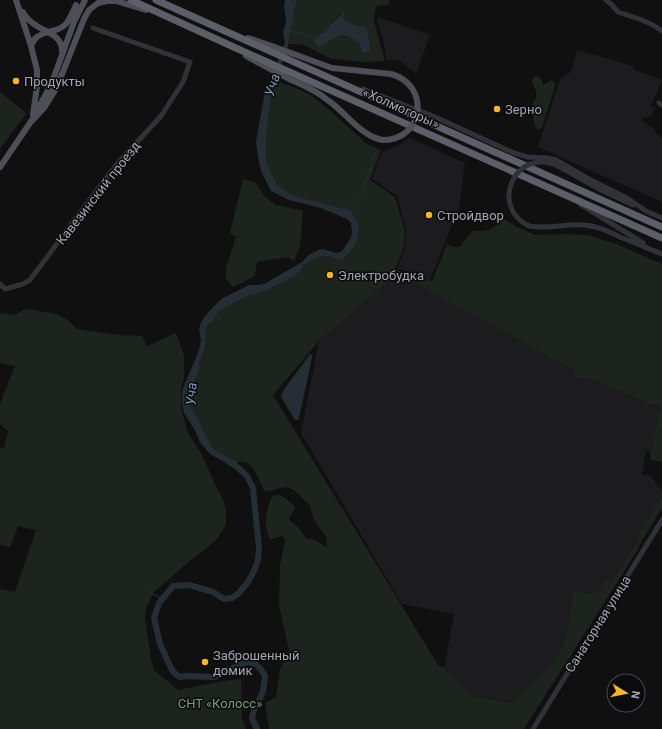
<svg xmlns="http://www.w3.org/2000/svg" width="662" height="729" font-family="Roboto,sans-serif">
  <rect width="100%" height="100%" fill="#101011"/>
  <path fill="#1c1c1e" d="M378,17L430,35L416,74L398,60H387L383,40L377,21Z
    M577,50L633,66V69L662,80L651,106L656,108L652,114L648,118L644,117L642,121L655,129L654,132L662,138V202L538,147L560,79L571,72Z
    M410,138L465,163L459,208L430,280L397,268L405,249L406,231L397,196L372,179L382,152L397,146Z
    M398,274L575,371L574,377L597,381L649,404L660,406L652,450L650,451H646L642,475H650L662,491V496L637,536L639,537L612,581L602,588L589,593L574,590L565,643L550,667L511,703L470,696L444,668L454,614L402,604L301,433L319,341Z"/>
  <path fill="#1c241d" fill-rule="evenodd" d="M297,0H390L388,5L377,6C375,11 374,15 374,21L385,61L364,62L335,59L329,58L304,45L299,44H288L291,27L293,23V15ZM342,13L343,18L345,21L367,28L371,50H361C360,41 353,38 345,37C344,37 340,36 339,36C335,37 331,41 328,43L320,34L325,32L329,26Z
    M538,76L542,80L543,85L552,80L555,84V86L542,128L537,130C533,123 532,113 533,104C534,102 535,100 536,98C537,93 535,87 532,83L533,77Z
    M275,81L291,86L309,94L327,108L367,144L381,150L370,180L395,197L405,232L404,248L395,269L432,281L447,244L454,247H460L468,236L473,231C489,231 492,231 503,218L515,226L535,235L561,234L588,235L616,244L662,264V462L651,460L650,451L652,450L660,406L649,404L597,381L574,377L575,371L398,274L319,341L273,395L438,665L444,668L471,696L511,703L550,667L565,643L574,590L589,593L602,588L605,580L612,581L639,538L637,536L662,496V508L640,544L637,551L524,729H269L265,703L276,697L280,669L289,650L279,605L280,566L285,540L283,536L277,537L270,540C263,524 266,511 272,496L279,495L285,498L294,505L295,509L290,516L289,520L298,527L307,539H313L327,548L326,537L314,520L310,506L294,490L287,487L280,488L265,492L254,469L246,462H238L225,456L213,448L207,438L199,421L191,407V403L192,386L196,378L200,368L199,363L205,349L206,336L205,333L207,325L212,322L219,311L247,296L263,292L291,278L300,272L302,268L308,262L320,256H330L339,260L352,250L357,240L358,233L350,210L295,196L285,191L276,183L271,173L266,159V138L270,103L273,88Z
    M0,92L23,110L26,114L0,149Z
    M243,179L255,182L264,196L276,205L303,211L300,247L294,261L288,257L257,262L255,276L233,287L226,279V268L236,237L230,233Z
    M26,309L57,314L69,321L77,329L118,335L142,336L147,346L176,333L184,355V378L181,390V407L188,433L202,455L217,489L223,499L226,510V525L217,539L201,553L192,559L153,593L145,611V620L151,659L154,670L178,690L229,680L241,679L242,719L246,729H0V589L15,592L36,530L18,526L10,547L0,545V447L4,448L8,431L0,424V404L15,366L0,363V313L14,315Z"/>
  <path fill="#262e35" d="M285,0H297L293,15V23L291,27L288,44V47L273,88L270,103L266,138V159L271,173L276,183L285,191L295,196L350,210C353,215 356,219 358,225C361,238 352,255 339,260L330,256H320L308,262L302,268L300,272L291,278L263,292L247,296L219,311L212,322L207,325L205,333L206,336L205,349L199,363L200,368L196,378L192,386L191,403V407L199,421L207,438L213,448L225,456L238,462L235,468L210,454L200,442L195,430L184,413L182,401V391L184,386L199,350L201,340L199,330L200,325L205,316L219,301L223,298L249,285H259L266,283L302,262L309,255L318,250L323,249L337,253L342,251L351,238L352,233L351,223L347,219L321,208L289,200L271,191L262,173L259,163L256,142L265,91L271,83L273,74L285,42L283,32L286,22L285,12L284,7Z
    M344,12L345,13L343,18C348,25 359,24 367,28L371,49L370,52L363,53C361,50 361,47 359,44C356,39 345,35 339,36C336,37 324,45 320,47L316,44L314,39L320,34L325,32L329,26Z
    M310,354L312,355V358L299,418L298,420H295L281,397L283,391L308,357Z"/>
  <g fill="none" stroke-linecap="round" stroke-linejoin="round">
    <path stroke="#262e35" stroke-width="1" d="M290,31L303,34L314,39
      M345,210L360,195L363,189L375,153
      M144,589L147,591
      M149,592L162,599"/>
    <path stroke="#262e35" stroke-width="6" d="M229,462L236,466L247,476L253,488L259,548L258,560L254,571L248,582L239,593L232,598L224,599L213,592L189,585L173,586L159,603L154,618L160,644L173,672L180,677L187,676L215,677L220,673L247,662L256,664L262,671L265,676L263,692L254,710L252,718L257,729"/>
    <path stroke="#313237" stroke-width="5" d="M606,0L612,5L618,12L642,20L653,25L662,31
      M363,89L433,116L514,153L528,157L548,158L556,160L587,178L627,198L646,211L662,218
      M659,103L662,105
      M558,166L601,190L633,205
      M580,204L643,243
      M529,226C548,230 566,223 584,225C598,226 610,232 622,238C636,243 649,249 662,254
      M0,284L5,289L23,284L30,280L79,214L117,164L161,116L183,82L190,62L93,28
      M533,729L662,520"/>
    <path stroke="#4d4e56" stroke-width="6" d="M16,0L31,46L37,70V86L33,115
      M23,12C28,22 38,27 48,32C68,28 68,22 76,5
      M248,38L269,45L332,68L391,74
      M31,46C34,37 39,35 48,32C56,36 62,41 62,51
      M246,56C260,64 275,71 289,79C303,85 317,91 329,101C346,113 362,137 383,140
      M36,112L51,85L74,22L85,0
      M30,123L44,108L54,92L63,72L84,19L89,10L98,3L107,1H116L146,10
      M0,167L32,120"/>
    <path stroke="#5d5f68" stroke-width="7" d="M131,0L238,49L662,238
      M156,0L662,227"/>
    <path stroke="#313237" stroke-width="5" d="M529,226C488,206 516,146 558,166"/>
    <path stroke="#4d4e56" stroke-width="6" d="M383,140C424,140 431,85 391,74"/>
  </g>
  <g fill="#f6b724" stroke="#0b0b0c" stroke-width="1.5">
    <circle cx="16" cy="81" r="4"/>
    <circle cx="497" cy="109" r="4"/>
    <circle cx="429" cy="215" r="4"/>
    <circle cx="330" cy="275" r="4"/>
    <circle cx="205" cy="662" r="4"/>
  </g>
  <g text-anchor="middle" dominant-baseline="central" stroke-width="3" stroke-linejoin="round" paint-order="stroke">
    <g font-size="13" fill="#a1a6b3" stroke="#0b0b0c" text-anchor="start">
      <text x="24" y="81">Продукты</text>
      <text x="505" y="109">Зерно</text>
      <text x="437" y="215">Стройдвор</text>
      <text x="338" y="275">Электробудка</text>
      <text x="213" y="655">Заброшенный<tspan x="213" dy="15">домик</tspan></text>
    </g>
    <g font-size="13" fill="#a1a6b3" stroke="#0b0b0c">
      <text transform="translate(401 108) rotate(24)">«Холмогоры»</text>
      <text transform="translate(98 193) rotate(-52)">Кавезинский проезд</text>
      <text transform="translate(598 624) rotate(-58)">Санаторная улица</text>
    </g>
    <g font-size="13" fill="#779f7b" stroke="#0b0b0c">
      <text x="220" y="703">СНТ «Колосс»</text>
    </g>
    <g font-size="14" font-style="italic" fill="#7693b0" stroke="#0b0b0c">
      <text transform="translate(272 85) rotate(-72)">Уча</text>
      <text transform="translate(191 394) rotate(-87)">Уча</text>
    </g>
  </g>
  <g transform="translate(626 693) rotate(100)"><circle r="19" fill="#0b0b0c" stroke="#47494f"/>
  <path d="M0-3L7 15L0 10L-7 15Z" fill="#f6b724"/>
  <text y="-6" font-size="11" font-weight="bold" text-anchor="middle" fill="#a1a6b3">N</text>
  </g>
</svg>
